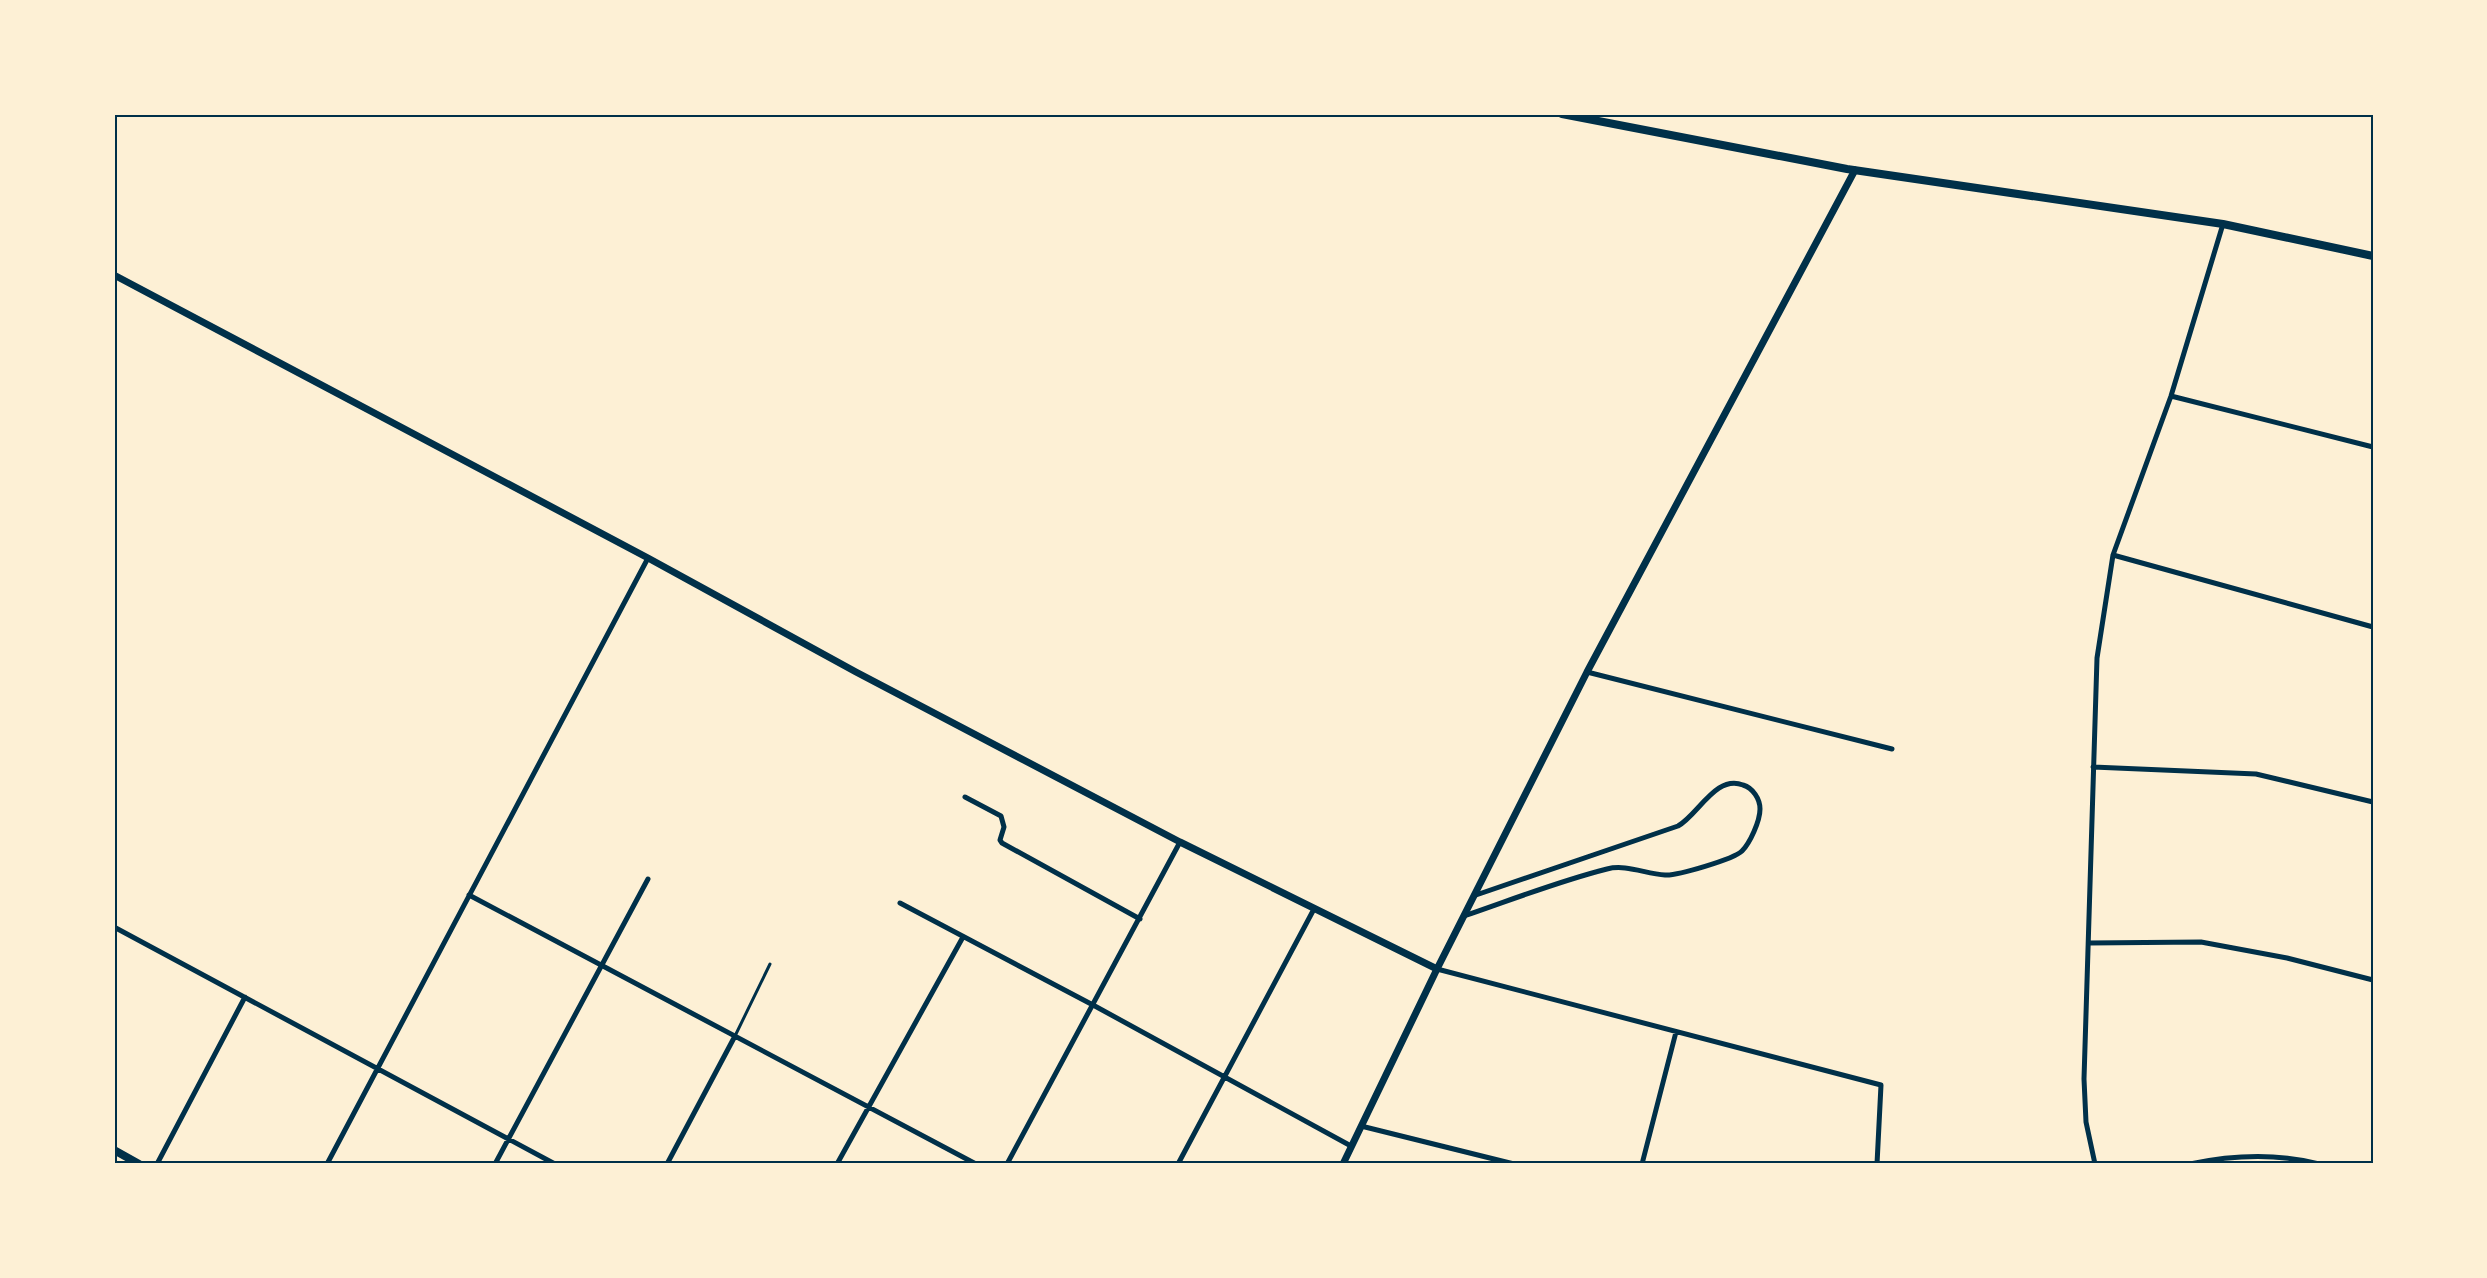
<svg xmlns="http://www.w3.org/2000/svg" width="2487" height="1278" font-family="Inter,sans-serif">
  <rect width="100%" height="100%" fill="#fdf0d5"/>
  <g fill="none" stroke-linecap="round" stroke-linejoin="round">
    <path stroke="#003049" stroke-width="3" d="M735,1036L770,964"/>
    <path stroke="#003049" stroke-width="5" d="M2171,396L2373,447
      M2113,555L2373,627
      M1587,672L1892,749
      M2093,767L2256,774L2373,802
      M965,797L1001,816L1004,827L1000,840L1002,843L1140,919
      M469,895L976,1164
      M900,903L1093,1005L1351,1146
      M1464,916C1511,900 1559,881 1607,869C1626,864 1646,874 1665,875C1677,876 1734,859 1742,851C1750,843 1760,821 1760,809C1760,799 1753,788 1743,785C1716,774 1698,815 1678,826L1476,895
      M114,927L555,1164
      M2089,943L2201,942L2287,958L2373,980
      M1437,969L1881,1085L1877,1164
      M1361,1126L1514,1164
      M157,1164L245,997
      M327,1164L648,558
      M495,1164L648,879
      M667,1164L735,1036
      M837,1164L963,937
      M1007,1164L1180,842
      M1178,1164L1314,909
      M1642,1164L1676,1032
      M2095,1164L2086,1122L2084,1079L2097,658L2113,555L2171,396L2223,224
      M2190,1164C2233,1155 2276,1153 2319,1164"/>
    <path stroke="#003049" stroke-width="7" d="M114,275L648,558L856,672L1180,842L1437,969
      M1343,1164L1437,969L1587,672L1855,170"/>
    <path stroke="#003049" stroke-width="8" d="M1562,114L1847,169L2223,224L2373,256"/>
    <path stroke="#003049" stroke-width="8" d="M114,1150L139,1164"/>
  </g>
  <rect width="2487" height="1278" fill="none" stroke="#fdf0d5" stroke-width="231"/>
  <rect x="116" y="116" width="2256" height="1046" fill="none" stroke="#003049" stroke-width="2"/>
</svg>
